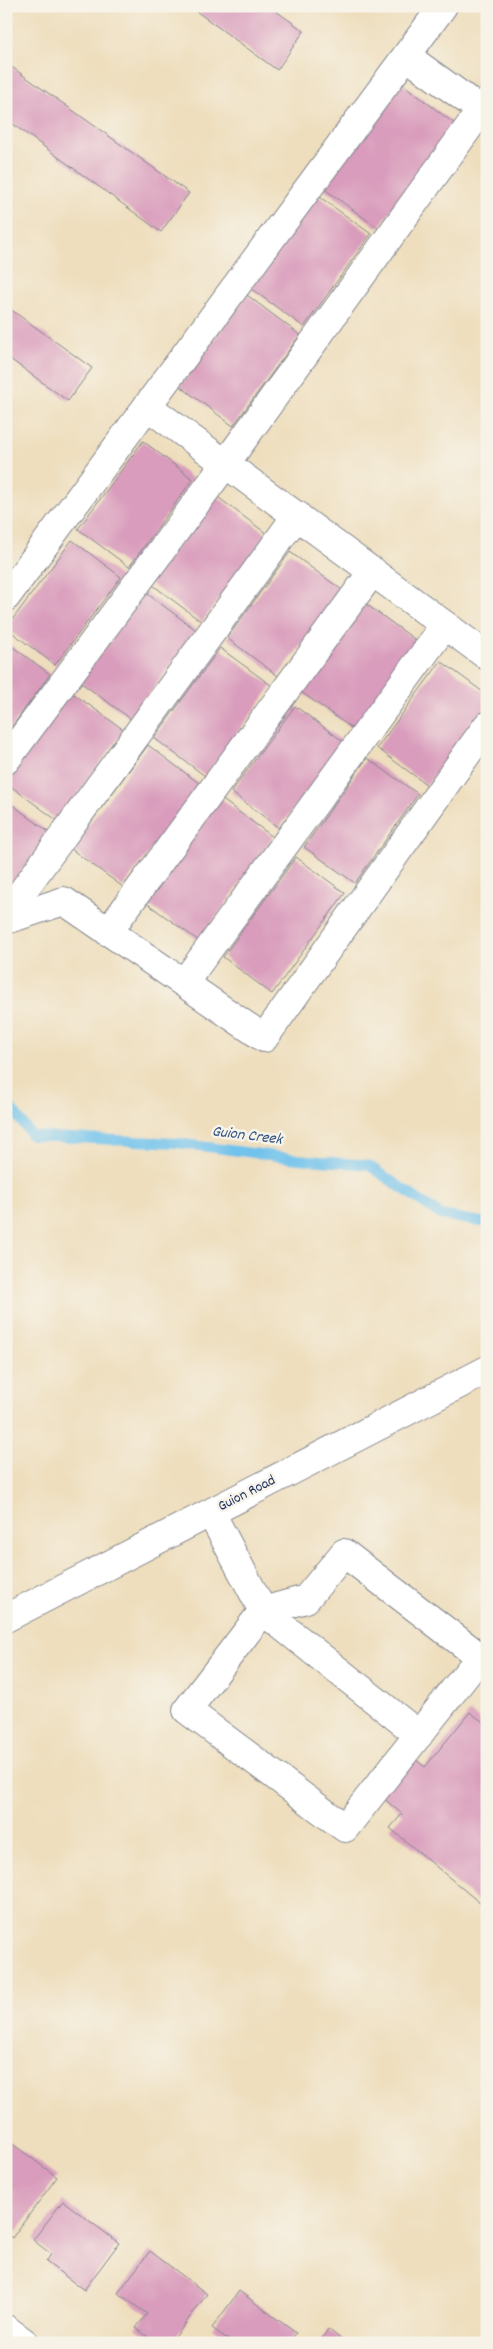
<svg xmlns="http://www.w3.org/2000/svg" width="493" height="2349" font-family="Dekko,sans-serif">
  <rect width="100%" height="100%" fill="#f7f3e8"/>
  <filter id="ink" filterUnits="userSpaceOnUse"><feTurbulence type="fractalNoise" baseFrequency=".02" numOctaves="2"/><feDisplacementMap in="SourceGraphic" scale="10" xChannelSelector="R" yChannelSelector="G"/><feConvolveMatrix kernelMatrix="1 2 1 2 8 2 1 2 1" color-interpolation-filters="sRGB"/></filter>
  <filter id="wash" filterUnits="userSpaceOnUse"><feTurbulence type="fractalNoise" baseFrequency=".0096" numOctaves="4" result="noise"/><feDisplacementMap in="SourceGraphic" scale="20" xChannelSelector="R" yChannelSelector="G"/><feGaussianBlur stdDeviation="1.12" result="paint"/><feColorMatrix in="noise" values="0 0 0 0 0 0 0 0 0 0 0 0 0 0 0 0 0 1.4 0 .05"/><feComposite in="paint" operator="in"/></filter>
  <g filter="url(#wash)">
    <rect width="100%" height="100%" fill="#eedebd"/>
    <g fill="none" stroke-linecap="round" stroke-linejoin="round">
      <path stroke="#71c2ec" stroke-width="10" d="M6,1101L32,1136L177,1143L298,1159L368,1165L441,1215L487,1223"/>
    </g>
    <g id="blocks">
      <path fill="#d99cbc" d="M189,6H269L304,31L277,70Z
        M6,63L189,193L161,232L6,119Z
        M401,83L455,124L378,228L323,188Z
        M317,195L371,234L304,327L250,288Z
        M247,295L300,335L233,426L180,386Z
        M6,306L92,368L68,401L6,356Z
        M143,441L193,479L129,567L78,529Z
        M215,495L267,534L202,622L150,583Z
        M72,540L121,577L55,665L6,628Z
        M290,552L342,590L278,676L227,638Z
        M145,592L196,630L131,719L80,682Z
        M366,604L417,641L353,729L301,692Z
        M6,642L50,674L6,735Z
        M220,648L272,686L205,776L154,738Z
        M441,661L487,695V705L427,785L377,748Z
        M71,692L124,730L58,821L6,783V780Z
        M295,706L344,742L279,828L231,792Z
        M148,745L200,784L123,887L71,849Z
        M367,758L418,794L355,883L304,847Z
        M220,798L273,837L199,941L145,902Z
        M6,800L50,833L6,891Z
        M296,857L345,893L272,994L223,957Z
        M470,1712L487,1725V1909L390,1828L402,1814L368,1785L400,1747L425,1767Z
        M6,2139L57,2177L12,2238L6,2233Z
        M63,2201L119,2243L84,2290L46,2262L51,2254L33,2240Z
        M150,2251L207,2294L171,2343H156L136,2328L147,2314L118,2293Z
        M239,2291L296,2333L289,2343H233L212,2328Z
        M328,2329L346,2343H319Z"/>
    </g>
  </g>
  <g filter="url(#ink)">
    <use href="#blocks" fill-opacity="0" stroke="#84868e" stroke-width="1"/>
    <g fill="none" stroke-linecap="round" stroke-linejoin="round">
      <defs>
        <path id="minor" d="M406,56L481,110
          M147,406L487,656
          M6,597L443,6
          M6,760L226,463L487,102
          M6,914L297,515
          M6,920L64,901L264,1038L487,726
          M108,932L373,571
          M184,983L445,625
          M211,1513L263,1611L187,1710L345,1828L480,1657L487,1662
          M6,1618L487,1370
          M419,1735L263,1611L306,1599L344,1553L480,1657
          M6,2329L25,2343"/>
      </defs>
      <use href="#minor" stroke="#84868e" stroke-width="30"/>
      <use href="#minor" stroke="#fff" stroke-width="28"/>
    </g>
  </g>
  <g text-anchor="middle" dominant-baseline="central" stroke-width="5" stroke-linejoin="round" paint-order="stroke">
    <g font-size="15" fill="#1b2f5e" stroke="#f7f3e8">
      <text transform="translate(247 1494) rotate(-27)">Guion Road</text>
    </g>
    <g font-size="16" font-style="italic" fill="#305482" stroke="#f7f3e8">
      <text transform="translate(247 1136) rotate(7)">Guion Creek</text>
    </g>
  </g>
  <rect width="493" height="2349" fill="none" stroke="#f7f3e8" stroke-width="25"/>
</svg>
